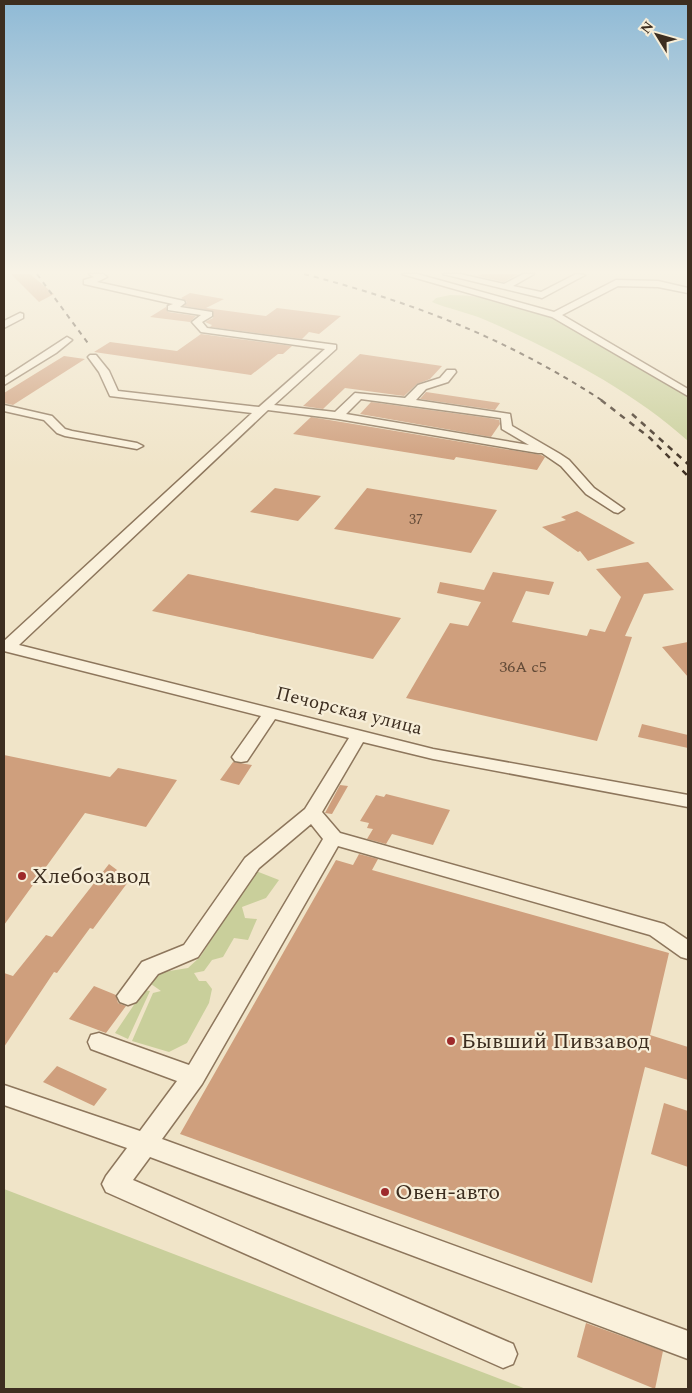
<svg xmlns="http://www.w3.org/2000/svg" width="692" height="1393" font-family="Spectral,serif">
  <rect width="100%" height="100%" fill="#f0e4c8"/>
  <path fill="#c9cf9b" d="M450,295C539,295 614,351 688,393V441C634,391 550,348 483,319C466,312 449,309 432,302L436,298Z
    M256,871L279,880L266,898L242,907L245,918L257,919L248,940L234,938L223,957L212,960L204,971L194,973L199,981H206L212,989L209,1003L187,1043L169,1052L132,1041L153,993L161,991L151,984L157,973L188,968L200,957Z
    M144,990L150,991L128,1039L115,1033Z
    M4,1189L526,1389H4Z"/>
  <path fill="#cf9f7d" d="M11,274H30L54,294L39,302Z
    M482,274H518L504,282L478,276Z
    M190,293L224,299L206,308L266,316L277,308L341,316L319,334L309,332L302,339L210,327L212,325L205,322L213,318V311L184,306L187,302L181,298Z
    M166,307L168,312L196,316L190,322L150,317Z
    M201,334L292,346L283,354H278L251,375L94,352L110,342L177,351Z
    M360,354L442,366L430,379L417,384L404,396L345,388L323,409L303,406Z
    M64,356L85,359L13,405L4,403V393Z
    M426,392L500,403L495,410L420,399Z
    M371,402L489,418L499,420L500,424L491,437L360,414Z
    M311,417L541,455L545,457L537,470L456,457L454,460L293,434Z
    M275,488L321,496L298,521L250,512Z
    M367,488L497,510L471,553L334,529Z
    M577,511L635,543L588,561L580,551L578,552L542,527L566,520L561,517Z
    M648,562L674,590L644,594L625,636L632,637L597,741L406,698L450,623L468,626L481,602L437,593L440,582L484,590L493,572L554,582L549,595L526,591L512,622L587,636L590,629L605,632L621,597L596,569Z
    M188,574L401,618L373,659L152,611Z
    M688,642V677L662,647Z
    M642,724L688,735V748L638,737Z
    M4,755L110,777L118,768L177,780L146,827L85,813L4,925Z
    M233,762L252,765L239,785L220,780Z
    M340,785L348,786L332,814L325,813Z
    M386,794L450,810L433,845L392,834L386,844L367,839L373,829L367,828L369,823L360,821L376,795L384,797Z
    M359,854L378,859L372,870L669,953L650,1035L688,1047V1080L645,1067L592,1283L180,1134L336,860L353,865Z
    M109,864L117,870L108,883L120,875L131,878L93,929L90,928L57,973L54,972L4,1047V973L13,976L46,935L52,937Z
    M94,986L116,995L118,1003L126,1006L106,1033L69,1019Z
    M57,1066L107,1089L94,1106L43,1082Z
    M664,1103L688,1111V1167L651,1154Z
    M586,1323L663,1351L655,1389L577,1357Z"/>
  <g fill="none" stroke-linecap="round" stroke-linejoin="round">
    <defs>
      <path id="minor" d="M89,274H103L107,277L97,282L184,301L185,303L180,307L212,312V316L202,322L207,328L336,345V349L274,405L335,412L355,393L405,398L418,385L440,378L447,370H455L456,372L448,382L426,389L416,400L510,414L512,426L560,454L569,460L594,488L624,509L618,513L614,512L586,494L561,466L542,453H538L338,419L268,410L19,645L433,749L688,795V807L433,759L363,742L322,812L340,833L664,924L688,940V959L681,957L650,935L338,846L202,1084L162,1139L688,1331V1359L150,1157L133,1180L513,1344L517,1354L513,1364L503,1368L106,1192L102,1184L106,1176L127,1148L4,1105V1085L140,1131L177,1081L91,1049L88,1042L91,1035L99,1033L189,1065L323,839L311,824L259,868L198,957L158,974L136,1002L128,1005L120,1002L117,996L142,962L184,945L245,858L305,809L349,738L275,719L247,761L241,762L235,761L232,757L261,716L4,651V641L252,413L110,396L99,372L88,357L90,355H96L109,371L118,391L259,407L325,349L201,332L192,322L201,315L168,310V306L173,304L84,284V280L94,277ZM361,399L501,418L502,429L529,445L346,414Z
        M402,274H417L554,312L616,280L658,281L688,288V293L658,287L618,286L562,315L688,389V396L552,317Z
        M443,274H460L504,284L523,274H534L513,286L541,292L576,274L585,275L542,298Z
        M20,313L23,314V318L4,328V321Z
        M67,337L72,340L56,353L4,385V378Z
        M4,405L52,416L65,429L72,431L137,443L143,446L137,449L65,436L57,433L44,420L4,411Z"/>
    </defs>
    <use href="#minor" stroke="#8d765c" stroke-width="3"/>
    <use href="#minor" fill="#faf1dc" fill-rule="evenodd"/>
    <path stroke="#3d2e20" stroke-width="2" stroke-dasharray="5 5" stroke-linecap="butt" d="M37,274L90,346
      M304,274C415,303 506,338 603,401"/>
    <path stroke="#3d2e20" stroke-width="2.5" stroke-dasharray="6 6" stroke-linecap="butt" d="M601,400L650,438L688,476
      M632,414L688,464"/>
  </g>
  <linearGradient id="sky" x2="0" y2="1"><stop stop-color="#8fbad6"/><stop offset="0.58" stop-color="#f8f3e6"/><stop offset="1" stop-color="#f8f3e6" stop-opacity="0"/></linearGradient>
  <rect width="692" height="469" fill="url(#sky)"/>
  <g fill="#9e2a2b" stroke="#f7eed8" stroke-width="2">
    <circle cx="22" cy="876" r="5"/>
    <circle cx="451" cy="1041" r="5"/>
    <circle cx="385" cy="1192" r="5"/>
  </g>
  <g text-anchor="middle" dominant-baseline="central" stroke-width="4.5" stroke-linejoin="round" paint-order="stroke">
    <g font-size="14" fill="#624a37">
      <text x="416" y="519">37</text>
    </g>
    <g font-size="16" fill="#624a37">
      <text x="523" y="667">36А с5</text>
    </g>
    <g font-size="19" fill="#3d2e20" stroke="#f7eed8">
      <text transform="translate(349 711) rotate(14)">Печорская улица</text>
    </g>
    <g font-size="22" fill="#3d2e20" stroke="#f7eed8" text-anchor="start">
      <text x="32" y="876">Хлебозавод</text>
      <text x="461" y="1041">Бывший Пивзавод</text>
      <text x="395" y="1192">Овен-авто</text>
    </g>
  </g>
  <rect width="692" height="1393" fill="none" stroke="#3d2e20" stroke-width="10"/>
  <g transform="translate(657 35) rotate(307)" stroke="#f7eed8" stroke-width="4" paint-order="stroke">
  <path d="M0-4L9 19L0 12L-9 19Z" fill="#3d2e20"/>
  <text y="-8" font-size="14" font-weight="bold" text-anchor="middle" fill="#3d2e20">N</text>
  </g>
</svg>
